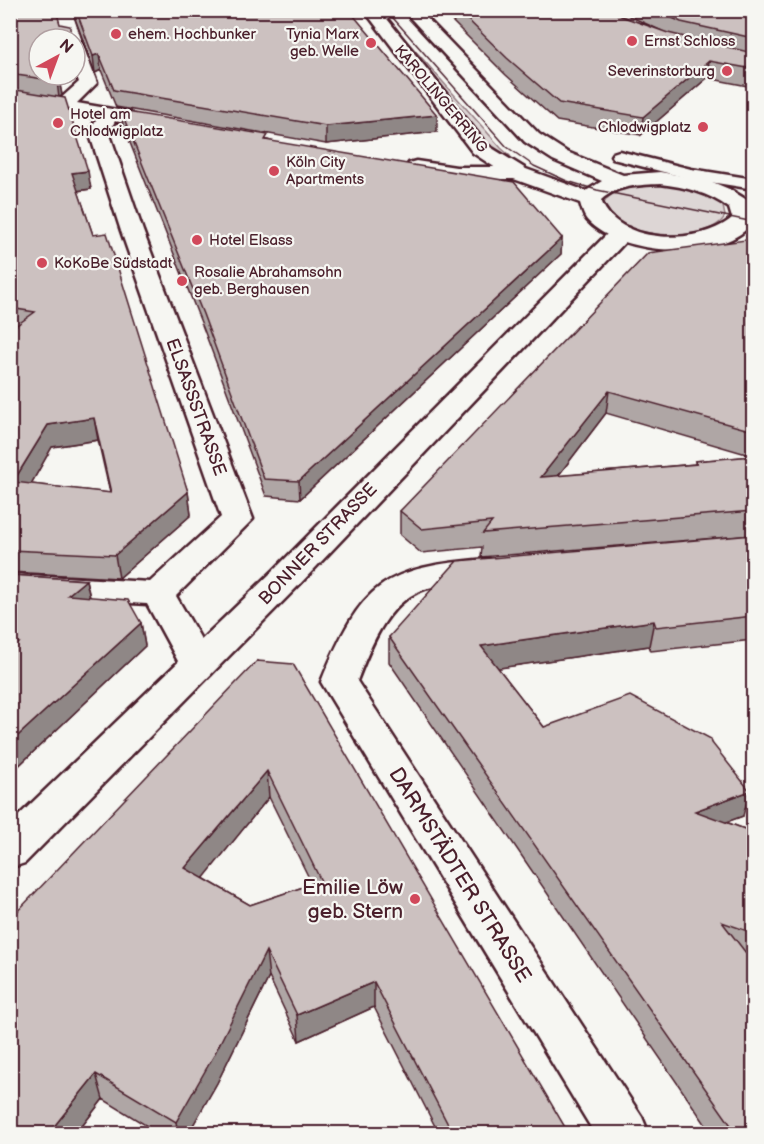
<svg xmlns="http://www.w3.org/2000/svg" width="764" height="1144" font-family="'Balsamiq Sans',sans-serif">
  <rect width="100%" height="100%" fill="#f6f6f2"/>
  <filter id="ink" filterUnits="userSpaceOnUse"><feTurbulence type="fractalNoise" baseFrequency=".0167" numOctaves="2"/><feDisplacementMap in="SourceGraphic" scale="12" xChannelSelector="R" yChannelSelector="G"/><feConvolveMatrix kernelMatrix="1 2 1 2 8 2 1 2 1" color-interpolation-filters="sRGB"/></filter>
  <g filter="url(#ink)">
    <path fill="#ddd6d5" stroke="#947a80" stroke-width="1.5" d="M398,31L501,148L510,156L500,157L491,148L397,33Z
      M420,31L529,143L545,154H540L525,144Z
      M646,185C672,184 704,187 723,206L725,216C709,246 606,239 604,203C612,188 631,186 646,185Z"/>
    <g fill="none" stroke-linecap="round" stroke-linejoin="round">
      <defs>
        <path id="pedestrian" d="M619,151L691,169L754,179V189L691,179L613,159L611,156L613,153Z"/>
        <path id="minor" d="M55,10H71L81,39L79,42L83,46L97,83L77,103L129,112L138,118L129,124L115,121L109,132L143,231L253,519L176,596L216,665L211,674L198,678L185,674L147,604L10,596V574L150,582L221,517L121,231L89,132L97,118L10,103V92L59,100L79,82L75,71V39H65Z
          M416,161L456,167H513L520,169L523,173L520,177L513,179H456L409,171L406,167L409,163Z
          M489,559L501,563L505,570L501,577C478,583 454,582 432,587C389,596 371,645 357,681L642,1117L649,1134H595L321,682C362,583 382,567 489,559Z"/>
        <path id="secondary" d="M621,226L629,228L632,233L629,238L298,586L25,863L10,868V824L274,570L613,228Z"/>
        <path id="primary" d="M364,10H380L487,145L526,169L586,191L602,181L553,160L525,142L403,10H419L539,134L567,152L623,175L660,172L710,181L729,189L747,200L754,221C724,263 619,256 587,220C583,215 582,209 580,203L511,178L473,153ZM660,184C685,187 708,192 729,208L732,218C700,246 616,245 601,200C618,185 639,185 660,184Z"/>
      </defs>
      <use href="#pedestrian" stroke="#4a1f2b" stroke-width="5"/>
      <use href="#minor" stroke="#4a1f2b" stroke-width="5"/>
      <use href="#secondary" stroke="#4a1f2b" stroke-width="5"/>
      <use href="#primary" stroke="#4a1f2b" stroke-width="5"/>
      <use href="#pedestrian" fill="#f6f6f2" fill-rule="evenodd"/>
      <use href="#minor" fill="#f6f6f2" fill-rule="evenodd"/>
      <use href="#secondary" fill="#f6f6f2" fill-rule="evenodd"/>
      <use href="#primary" fill="#f6f6f2" fill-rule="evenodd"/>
      <path stroke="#4a1f2b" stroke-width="1.5" d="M386,10L507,147L534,166L567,181L597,190L754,222"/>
    </g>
    <path fill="#afa6a5" stroke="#4a1f2b" stroke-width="1.5" fill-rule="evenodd" d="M10,10L39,75H75L76,80L60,85L62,95L60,97L91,189L78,191L93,235L188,492L191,515L119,578L10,572V330L13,328H10ZM98,440L110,493L31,484L52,447Z
      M72,10H349L437,132L326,144L116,107L101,70L95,73Z
      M441,10H611L621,16L662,31L616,10H753V87L707,78L641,135L557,121L506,75Z
      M121,111L268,140L562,238L561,254L300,499L266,496L204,330L123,125Z
      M753,239V456L606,413L558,476L695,464V461L753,456V535L481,557L482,547L421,553L400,535V511Z
      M753,535V640L651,651L649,646L498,668L544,727L712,743L743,816L726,822L753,832V961L752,960L753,1134H712L389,662V637Z
      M10,575L86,580L90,597L141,623L145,646L10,774Z
      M257,661L569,1134H439L374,1007L299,1041L269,977L217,1083L188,1134H160L103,1099L76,1134H10ZM269,797L312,884L250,905L203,878Z"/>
    <path fill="#8f8786" stroke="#4a1f2b" stroke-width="1.5" d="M99,54L101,70L95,73L93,56Z
      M709,61L707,78L641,135L643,117Z
      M57,75H75L76,80L60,85L62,95L59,98L57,81Z
      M437,115V132L326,144V126Z
      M88,171L91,189L75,191L72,173Z
      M562,238L561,254L300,499L299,481Z
      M609,391L606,413L539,501L541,477Z
      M94,418L98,440L52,447L19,505L13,482L48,425Z
      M188,492L191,515L119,578L115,555Z
      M86,580L91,603L68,595Z
      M654,621L649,646L479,671L481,646Z
      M141,623L145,646L10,774V743Z
      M267,771L269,797L190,895L185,868Z
      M750,791L743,816L689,836L695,811Z
      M266,951L269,977L217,1083L188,1134H178L176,1122Z
      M374,982V1007L299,1041L297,1015Z
      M96,1074L103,1099L76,1134H48Z"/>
    <path fill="#ccc1c0" stroke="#4a1f2b" stroke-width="1.5" fill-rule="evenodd" d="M10,10H56L60,24L70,26V39H39V75H58L59,78L57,81L10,74Z
      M76,10H349L437,115L326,126L114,90L99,54L93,56Z
      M458,10H611L621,16L668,33L753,53V69L709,61L643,117L559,103L507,58Z
      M655,10H753V38L681,22Z
      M10,89L65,98L88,171L72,173L93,235L107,233L188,492L115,555L10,550V330L35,312L10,308ZM94,418L111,493L13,482L48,425Z
      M121,111L268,135L265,140L514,182L562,238L299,481L264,479L203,314Z
      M753,239V431L609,391L541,477L697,464L695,461L753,456V511L483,533L492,522L422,529L400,511L648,253Z
      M753,535V616L656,627L654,621L481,646L544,727L630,696L711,739L712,743L750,791L695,811L753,832V933L722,922L753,962V1134H737L389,637L457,561Z
      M10,575L86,580L68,595L128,600L141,623L10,743V650L19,643L10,642Z
      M257,661L293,664L569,1134H453L374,982L297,1015L266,951L213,1057L176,1122L96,1074L48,1134H10V919ZM267,771L321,881L250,905L185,868Z"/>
  </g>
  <g fill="#d1495b" stroke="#f6f6f2" stroke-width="2">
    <circle cx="116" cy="34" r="6"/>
    <circle cx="632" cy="41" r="6"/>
    <circle cx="371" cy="43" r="6"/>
    <circle cx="727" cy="71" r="6"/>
    <circle cx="58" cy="123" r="6"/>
    <circle cx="703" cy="127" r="6"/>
    <circle cx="274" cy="171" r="6"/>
    <circle cx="197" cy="240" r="6"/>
    <circle cx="42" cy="263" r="6"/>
    <circle cx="182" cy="281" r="6"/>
    <circle cx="415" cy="899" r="6"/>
  </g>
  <g text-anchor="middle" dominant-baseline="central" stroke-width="4.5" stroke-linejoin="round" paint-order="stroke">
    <g font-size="15" fill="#4a1f2b" stroke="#f6f6f2" text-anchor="start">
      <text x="128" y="34">ehem. Hochbunker</text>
      <text x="359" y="34" text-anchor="end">Tynia Marx<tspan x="359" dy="17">geb. Welle</tspan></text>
      <text x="644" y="41">Ernst Schloss</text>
      <text x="715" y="71" text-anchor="end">Severinstorburg</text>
      <text x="70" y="114">Hotel am<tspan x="70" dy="17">Chlodwigplatz</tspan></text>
      <text x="691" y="127" text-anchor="end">Chlodwigplatz</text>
      <text x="286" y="162">Köln City<tspan x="286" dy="17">Apartments</tspan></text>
      <text x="209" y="240">Hotel Elsass</text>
      <text x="54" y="263">KoKoBe Südstadt</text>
      <text x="194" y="272">Rosalie Abrahamsohn<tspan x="194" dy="17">geb. Berghausen</tspan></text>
    </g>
    <g font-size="15" fill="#4a1f2b" stroke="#f6f6f2">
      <text transform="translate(441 99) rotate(50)">KAROLINGERRING</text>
    </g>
    <g font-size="18" fill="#4a1f2b" stroke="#f6f6f2">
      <text transform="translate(196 407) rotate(70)">ELSASSSTRASSE</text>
      <text transform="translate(318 544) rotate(-46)">BONNER STRASSE</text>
    </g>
    <g font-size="21" fill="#4a1f2b" stroke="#f6f6f2">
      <text transform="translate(460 875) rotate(58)">DARMSTÄDTER STRASSE</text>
    </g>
    <g font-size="21" fill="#4a1f2b" stroke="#f6f6f2" text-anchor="end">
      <text x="403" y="887">Emilie Löw<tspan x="403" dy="24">geb. Stern</tspan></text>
    </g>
  </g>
  <rect width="764" height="1144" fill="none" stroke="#f6f6f2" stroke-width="36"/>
  <rect x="18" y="18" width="728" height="1108" fill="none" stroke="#4a1f2b" stroke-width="2" filter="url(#ink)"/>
  <g transform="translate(57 57) rotate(41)"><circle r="28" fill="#f6f6f2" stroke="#b1a0a2" stroke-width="1.5"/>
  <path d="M0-4.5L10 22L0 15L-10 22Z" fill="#d1495b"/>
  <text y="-9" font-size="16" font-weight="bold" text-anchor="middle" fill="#4a1f2b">N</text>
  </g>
</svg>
